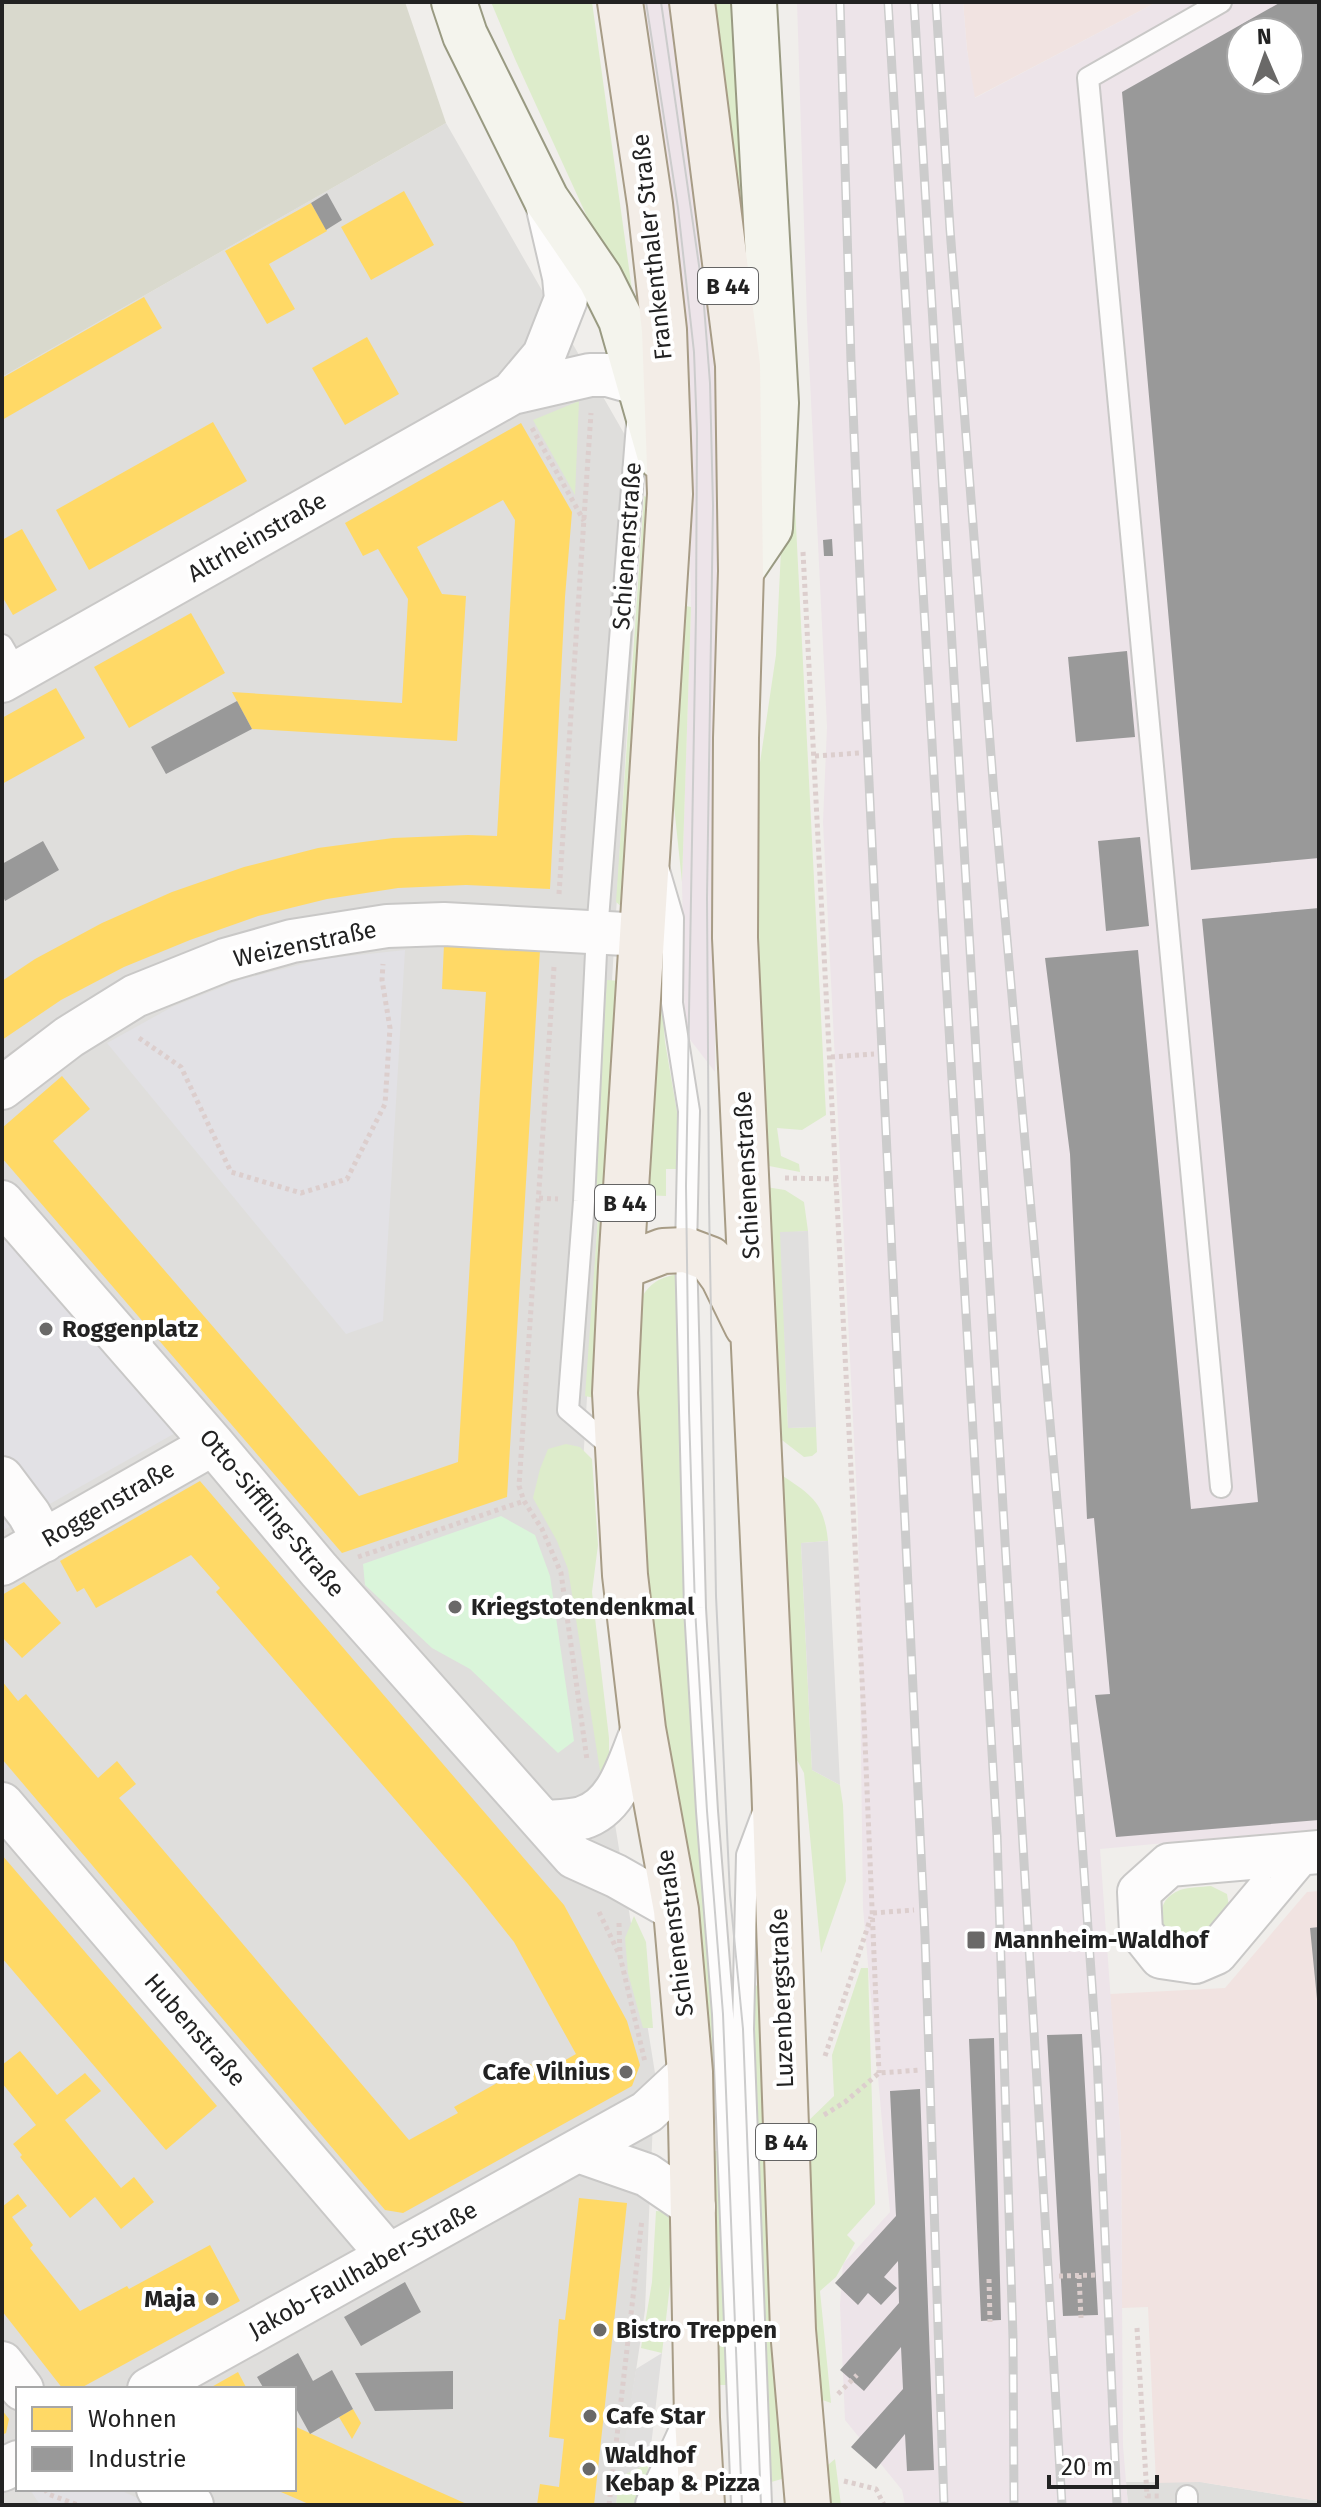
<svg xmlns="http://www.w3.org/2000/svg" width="1321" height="2507" font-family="'Fira Sans',sans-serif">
  <rect width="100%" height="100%" fill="#f0eeeb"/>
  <path fill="#dfdedc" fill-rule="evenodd" d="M446,123L645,470L629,697L576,1581L655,2073L645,2310L616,2505H2V377ZM18,2389H294V2489H18Z
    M1126,2482H1199L1319,2501V2505H1128Z"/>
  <path fill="#f1e3e1" d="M963,2H1157L974,98L967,50Z
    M1319,1891V2501L1199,2482L1156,2483L1148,2307L1122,2308L1121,2141L1110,1994L1225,1988L1307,1892Z"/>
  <path fill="#ede4e9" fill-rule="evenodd" d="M637,2H670L713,300L719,433L721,544L715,890V1072L685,1033L682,882L691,607L689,498Z
    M797,2H963L967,50L975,98L1157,2H1319V1829L1100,1849L1121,2141L1123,2446L1128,2505H905L902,2490L845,2420L840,2305L843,2264L890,2212L863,1908L858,1518L823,822L827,727L807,319ZM1241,32H1289V80H1241Z"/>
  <path fill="#dededc" d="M1199,2482L1319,2503V2505H1200Z"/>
  <path fill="#d9d9cd" d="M2,2H405L446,123L2,377Z"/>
  <path fill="#ddeccb" d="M491,2H592L637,326L515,59Z
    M715,2H740L752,285Z
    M579,401L575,495L533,420Z
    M784,486H794L826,1115L802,1130L777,1128L781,1156L799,1164L800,1172L764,1165L754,903V803L776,655Z
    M644,496L660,504L622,907L616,902Z
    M681,605L691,607L682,882L671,777Z
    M607,980L619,981L605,1188L593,1187Z
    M654,1003H662L665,1042L677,1112L680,1169H666V1196L642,1195Z
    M766,1187L785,1190L804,1202L808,1231L781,1233L788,1428L816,1427L817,1452L812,1456L804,1457L778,1437Z
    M598,1218L611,1220L599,1399L585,1396Z
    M678,1274L719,2090H708L657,1700L634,1457L638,1304C648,1285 656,1278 678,1274Z
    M566,1444L580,1447L592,1459L598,1545L592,1592L609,1738V1764L601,1777L568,1569L557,1541L533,1498L540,1469L548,1449Z
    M780,1474C811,1495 824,1501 828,1541L801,1543L812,1770L840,1785L843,1805L846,1881L821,1953L804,1773L791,1749Z
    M1211,1886L1227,1894L1229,1906C1222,1914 1215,1929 1206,1935C1169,1960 1141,1905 1180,1890C1189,1887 1202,1887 1211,1886Z
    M634,1916L646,1942L653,2028H643L628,1973L625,1938Z
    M861,1968H868L875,2204L847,2235L855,2243L836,2277L820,2291L831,2403L814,2397L803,2126L834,2096L832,2055Z
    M763,1985L785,2478L768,2483L751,1986Z
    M708,2151H721L729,2385H716Z
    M656,2211L674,2212L670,2285L662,2353L641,2348L652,2282Z
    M835,2459L841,2505H826L822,2470Z
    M649,2463L642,2505H616L619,2477Z"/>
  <path fill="#daf5da" d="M501,1516L535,1535L550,1576L574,1741L558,1753L470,1669L432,1648L365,1585L363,1564Z"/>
  <path fill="#e0dfde" d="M808,1231L816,1427L788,1428L780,1232Z
    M828,1541L840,1785L812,1770L801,1543Z
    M662,2353L649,2463L619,2477L636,2369Z"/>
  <path fill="#e2e1e5" d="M405,950L383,1321L346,1334L107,1043L172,1007L240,980L322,959Z
    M2,1226L177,1432L2,1531Z
    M35,2489H118L152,2505H40L31,2491Z"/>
  <path fill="#ffd966" d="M404,191L434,245L371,280L341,227Z
    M311,203L327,231L269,264L295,309L267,324L225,251Z
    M144,297L162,328L2,420V378Z
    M367,337L399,394L345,425L312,368Z
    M213,422L247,481L89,570L56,510Z
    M521,423L572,512L565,597L550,889L466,885L398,888L327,899L258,916L190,940L124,967L61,1000L2,1040V981L35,959L102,923L172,892L244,867L318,848L393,838L468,835L497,836L515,520L503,500L417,547L442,594L466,596L457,741L252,729L232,692L402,703L408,599L378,549L363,556L345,523Z
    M22,529L57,590L13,615L2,596V540Z
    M191,613L225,673L129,728L94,667Z
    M56,688L85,738L2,784V718Z
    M444,944L540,950L507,1497L342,1553L2,1158V1128L62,1076L90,1109L53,1141L359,1496L458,1462L486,992L442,989Z
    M200,1481L564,1905L627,2021L640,2065L632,2086L403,2213L385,2210L2,1759V1681L18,1701L26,1694L98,1778L117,1761L136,1784L119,1798L409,2140L458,2113L454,2107L531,2064L537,2076L576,2054L514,1942L468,1884L216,1592L220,1588L191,1555L96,1608L84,1588L77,1592L60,1561Z
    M24,1582L61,1623L22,1658L2,1637V1595Z
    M2,1855L217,2106L166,2150L2,1958Z
    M20,2051L57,2095L85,2073L101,2091L65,2120L121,2188L134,2177L154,2202L121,2229L95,2197L70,2218L20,2157L22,2155L13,2144L36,2125L2,2083V2065Z
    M18,2194L27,2206L12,2217L33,2245L30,2248L80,2311L127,2286L129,2289L210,2245L240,2301L79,2389H63L2,2311V2207Z
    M579,2198L627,2203L594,2505H537L540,2484L559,2487L564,2439L549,2437L559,2319L565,2320Z
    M238,2372L247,2389H208Z
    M353,2409L361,2423L352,2439L339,2417Z
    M2,2410L9,2419L6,2433L2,2435Z
    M294,2426L433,2489L469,2505H311L274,2489H294Z"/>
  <path fill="#999" fill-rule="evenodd" d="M1281,2H1319V858L1191,870L1122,92ZM1241,32H1289V80H1241Z
    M327,193L342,220L326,230L311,203Z
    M832,539L833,556H824L823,540Z
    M1127,651L1135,737L1076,742L1068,657Z
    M237,701L252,729L166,774L151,747Z
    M1140,837L1149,926L1106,931L1098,841Z
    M43,841L59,870L5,901L2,894V864Z
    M1319,908V1820L1116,1837L1095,1695L1110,1694L1094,1518L1087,1519L1070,1154L1045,958L1138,950L1191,1509L1258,1502L1202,919Z
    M1319,1927V1999H1317L1310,1928Z
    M1082,2034L1098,2315L1063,2316L1047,2035Z
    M994,2038L1001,2320L981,2321L969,2039Z
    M920,2089L934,2470L907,2471L905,2434L876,2469L851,2447L903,2389L901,2347L864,2391L840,2370L899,2303L898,2261L884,2277L897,2288L881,2305L868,2293L858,2305L835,2283L896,2216L890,2091Z
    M405,2282L421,2312L361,2346L344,2317Z
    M298,2353L313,2381L332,2370L353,2409L310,2434L294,2405V2389H264L257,2377Z
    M453,2371V2409L375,2411L355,2373Z"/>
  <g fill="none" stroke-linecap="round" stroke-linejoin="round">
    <defs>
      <path id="lane" d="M2,645L18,673
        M659,870L673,918L672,1003L689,1111L686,1250L695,1608L707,1811L723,2014L742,2505
        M616,1451L568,1410L584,1201L597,932L637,424
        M1221,1487L1088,78L1221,2
        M1187,2496V2505
        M761,2505L743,2029L747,1855L763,1812"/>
      <path id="street" d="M512,393L544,355L566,299L564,277L547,204
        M2,681L512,393L590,375H608L640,384
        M2,1088L69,1037L135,996L225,960L292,941L387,926L444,924L643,935
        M2,1202L213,1444L319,1570L574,1857L616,1876L676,1910
        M2,1478L29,1514L44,1541
        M2,1564L213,1444
        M2,1804L388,2255
        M544,1822C556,1821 570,1821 582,1818C619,1807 629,1761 643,1729
        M1299,1854L1216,1953L1195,1962L1161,1957L1141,1932L1139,1892L1169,1865L1319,1852
        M578,2151L647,2175L694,2207
        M2,2363L22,2389
        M149,2389L647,2112L690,2072
        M2,2470L18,2462
        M158,2489L192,2505
        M657,2505L697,2418"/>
      <path id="secondary" d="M454,2L465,35L546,199L600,278L621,320L660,457
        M741,571L770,528L776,403L754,2"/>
      <path id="primary" d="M620,2L650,204L664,330L670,494L621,1267L615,1393L625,1575L643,1729L676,1910L690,2072L697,2418L702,2505
        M692,2L738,365L741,571L736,738L735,938L774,1779L793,2330L808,2505
        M621,1267L663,1251L686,1250L710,1259L723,1277L747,1326"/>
    </defs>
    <use href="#lane" stroke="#c9c8c7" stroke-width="24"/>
    <use href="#street" stroke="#c9c8c7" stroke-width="46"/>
    <use href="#secondary" stroke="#999a82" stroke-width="48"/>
    <use href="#primary" stroke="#a79c86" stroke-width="48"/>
    <path stroke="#dccecd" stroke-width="5" stroke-dasharray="4 4" stroke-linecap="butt" d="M532,428L584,521
      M803,552L864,1718L879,2073
      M815,756L860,753
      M559,894L591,413
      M554,967L519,1486L524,1501L542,1529L561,1573L587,1760
      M139,1038L181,1067L231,1172L301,1193L347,1179L385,1104L390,1028L382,980L383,964
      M831,1057L874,1054
      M785,1178L837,1179
      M539,1198L558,1199
      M358,1557L524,1501
      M599,1912L619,1954
      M873,1913L914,1910
      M619,1923L620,1956L645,2062
      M825,2056L871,1917
      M824,2115L845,2102L879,2073L921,2070
      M1079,2275L1081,2318
      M1059,2276L1097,2275
      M989,2279L990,2322
      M1137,2328L1147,2496H1162
      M838,2394L857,2375
      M1087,2462V2472
      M844,2481L876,2489L884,2505
      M45,2489L48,2494L78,2505
      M609,2505L642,2219"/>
    <use href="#lane" stroke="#fdfcfc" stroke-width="20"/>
    <use href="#street" stroke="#fdfcfc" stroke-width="42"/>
    <use href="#secondary" stroke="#f4f4ed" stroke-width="44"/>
    <use href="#primary" stroke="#f3ede7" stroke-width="44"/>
    <path stroke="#ccc" stroke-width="2" d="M646,2L678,208L694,352L697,432L696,612L686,1186L689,1411L695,1608L707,1811L723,2014L742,2505
      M661,2L703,293L710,383L713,506L707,898L709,1203L716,1596L730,1895L743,2029L761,2505"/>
    <defs>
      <path id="rail" d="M840,2L851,361L866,720L925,1936L944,2505
        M888,2L997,1836L1013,2338L1014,2505
        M914,2L1062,2505
        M936,2L950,229L994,794L1062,1557L1097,2057L1117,2505"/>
    </defs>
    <use href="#rail" stroke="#ccc" stroke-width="9"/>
    <use href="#rail" stroke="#fff" stroke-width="6" stroke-dasharray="18" stroke-linecap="butt"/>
  </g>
  <g fill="#6a6968" stroke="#fff" stroke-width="3">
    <circle cx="46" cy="1329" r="8"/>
    <circle cx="455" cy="1607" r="8"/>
    <rect x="966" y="1930" width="20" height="20" rx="4"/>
    <circle cx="626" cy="2072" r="8"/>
    <circle cx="212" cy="2299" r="8"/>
    <circle cx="600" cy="2330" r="8"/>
    <circle cx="590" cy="2416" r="8"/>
    <circle cx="589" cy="2469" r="8"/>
  </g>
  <g text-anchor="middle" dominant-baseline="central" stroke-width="8" stroke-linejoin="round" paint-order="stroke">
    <g fill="#fff" stroke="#646464" stroke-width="2">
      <rect x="698" y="268" width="60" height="36" rx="6"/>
      <rect x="595" y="1185" width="60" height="36" rx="6"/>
      <rect x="756" y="2124" width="60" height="36" rx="6"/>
    </g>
    <g font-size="22" font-weight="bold" fill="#222">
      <text x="728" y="286">B 44</text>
      <text x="625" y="1203">B 44</text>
      <text x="786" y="2142">B 44</text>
    </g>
    <g font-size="24" fill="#222" stroke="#fff">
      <text transform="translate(652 247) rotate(-96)">Frankenthaler Straße</text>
      <text transform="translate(257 537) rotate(-30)">Altrheinstraße</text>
      <text transform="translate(627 546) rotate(-86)">Schienenstraße</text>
      <text transform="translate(305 944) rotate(-12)">Weizenstraße</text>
      <text transform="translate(747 1175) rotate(-93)">Schienenstraße</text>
      <text transform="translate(108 1504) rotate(-30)">Roggenstraße</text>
      <text transform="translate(272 1513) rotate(50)">Otto-Siffling-Straße</text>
      <text transform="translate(675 1933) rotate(-97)">Schienenstraße</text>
      <text transform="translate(782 1998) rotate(-92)">Luzenbergstraße</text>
      <text transform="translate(195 2030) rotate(49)">Hubenstraße</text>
      <text transform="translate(363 2270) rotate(-29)">Jakob-Faulhaber-Straße</text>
    </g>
    <g font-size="24" font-weight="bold" fill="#222" stroke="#fff" text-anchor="start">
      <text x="62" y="1329">Roggenplatz</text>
      <text x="471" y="1607">Kriegstotendenkmal</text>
      <text x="994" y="1940">Mannheim-Waldhof</text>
      <text x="610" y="2072" text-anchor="end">Cafe Vilnius</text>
      <text x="196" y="2299" text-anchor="end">Maja</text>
      <text x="616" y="2330">Bistro Treppen</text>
      <text x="606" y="2416">Cafe Star</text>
      <text x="605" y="2455">Waldhof<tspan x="605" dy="28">Kebap &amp; Pizza</tspan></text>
    </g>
  </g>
  <rect width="1321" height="2507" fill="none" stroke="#222222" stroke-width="8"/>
  <rect x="16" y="2387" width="280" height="104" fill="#ffffff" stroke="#a7a7a7" stroke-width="2"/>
  <rect x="32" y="2407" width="40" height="24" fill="#ffd966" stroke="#a7a7a7" stroke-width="2"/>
  <text x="88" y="2427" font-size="24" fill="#222222">Wohnen</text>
  <rect x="32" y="2447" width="40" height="24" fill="#999999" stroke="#a7a7a7" stroke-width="2"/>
  <text x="88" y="2467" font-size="24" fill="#222222">Industrie</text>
  <g transform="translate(1265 56) rotate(358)"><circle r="38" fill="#ffffff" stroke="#a7a7a7" stroke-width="2"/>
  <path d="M0-6L14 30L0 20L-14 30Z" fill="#6a6968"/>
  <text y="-12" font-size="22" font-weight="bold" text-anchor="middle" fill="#222222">N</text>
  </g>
  <path d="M1049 2475v12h108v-12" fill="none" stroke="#222222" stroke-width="4"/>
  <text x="1061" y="2475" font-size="24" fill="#222222" stroke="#ffffff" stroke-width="6" paint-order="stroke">20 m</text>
</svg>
